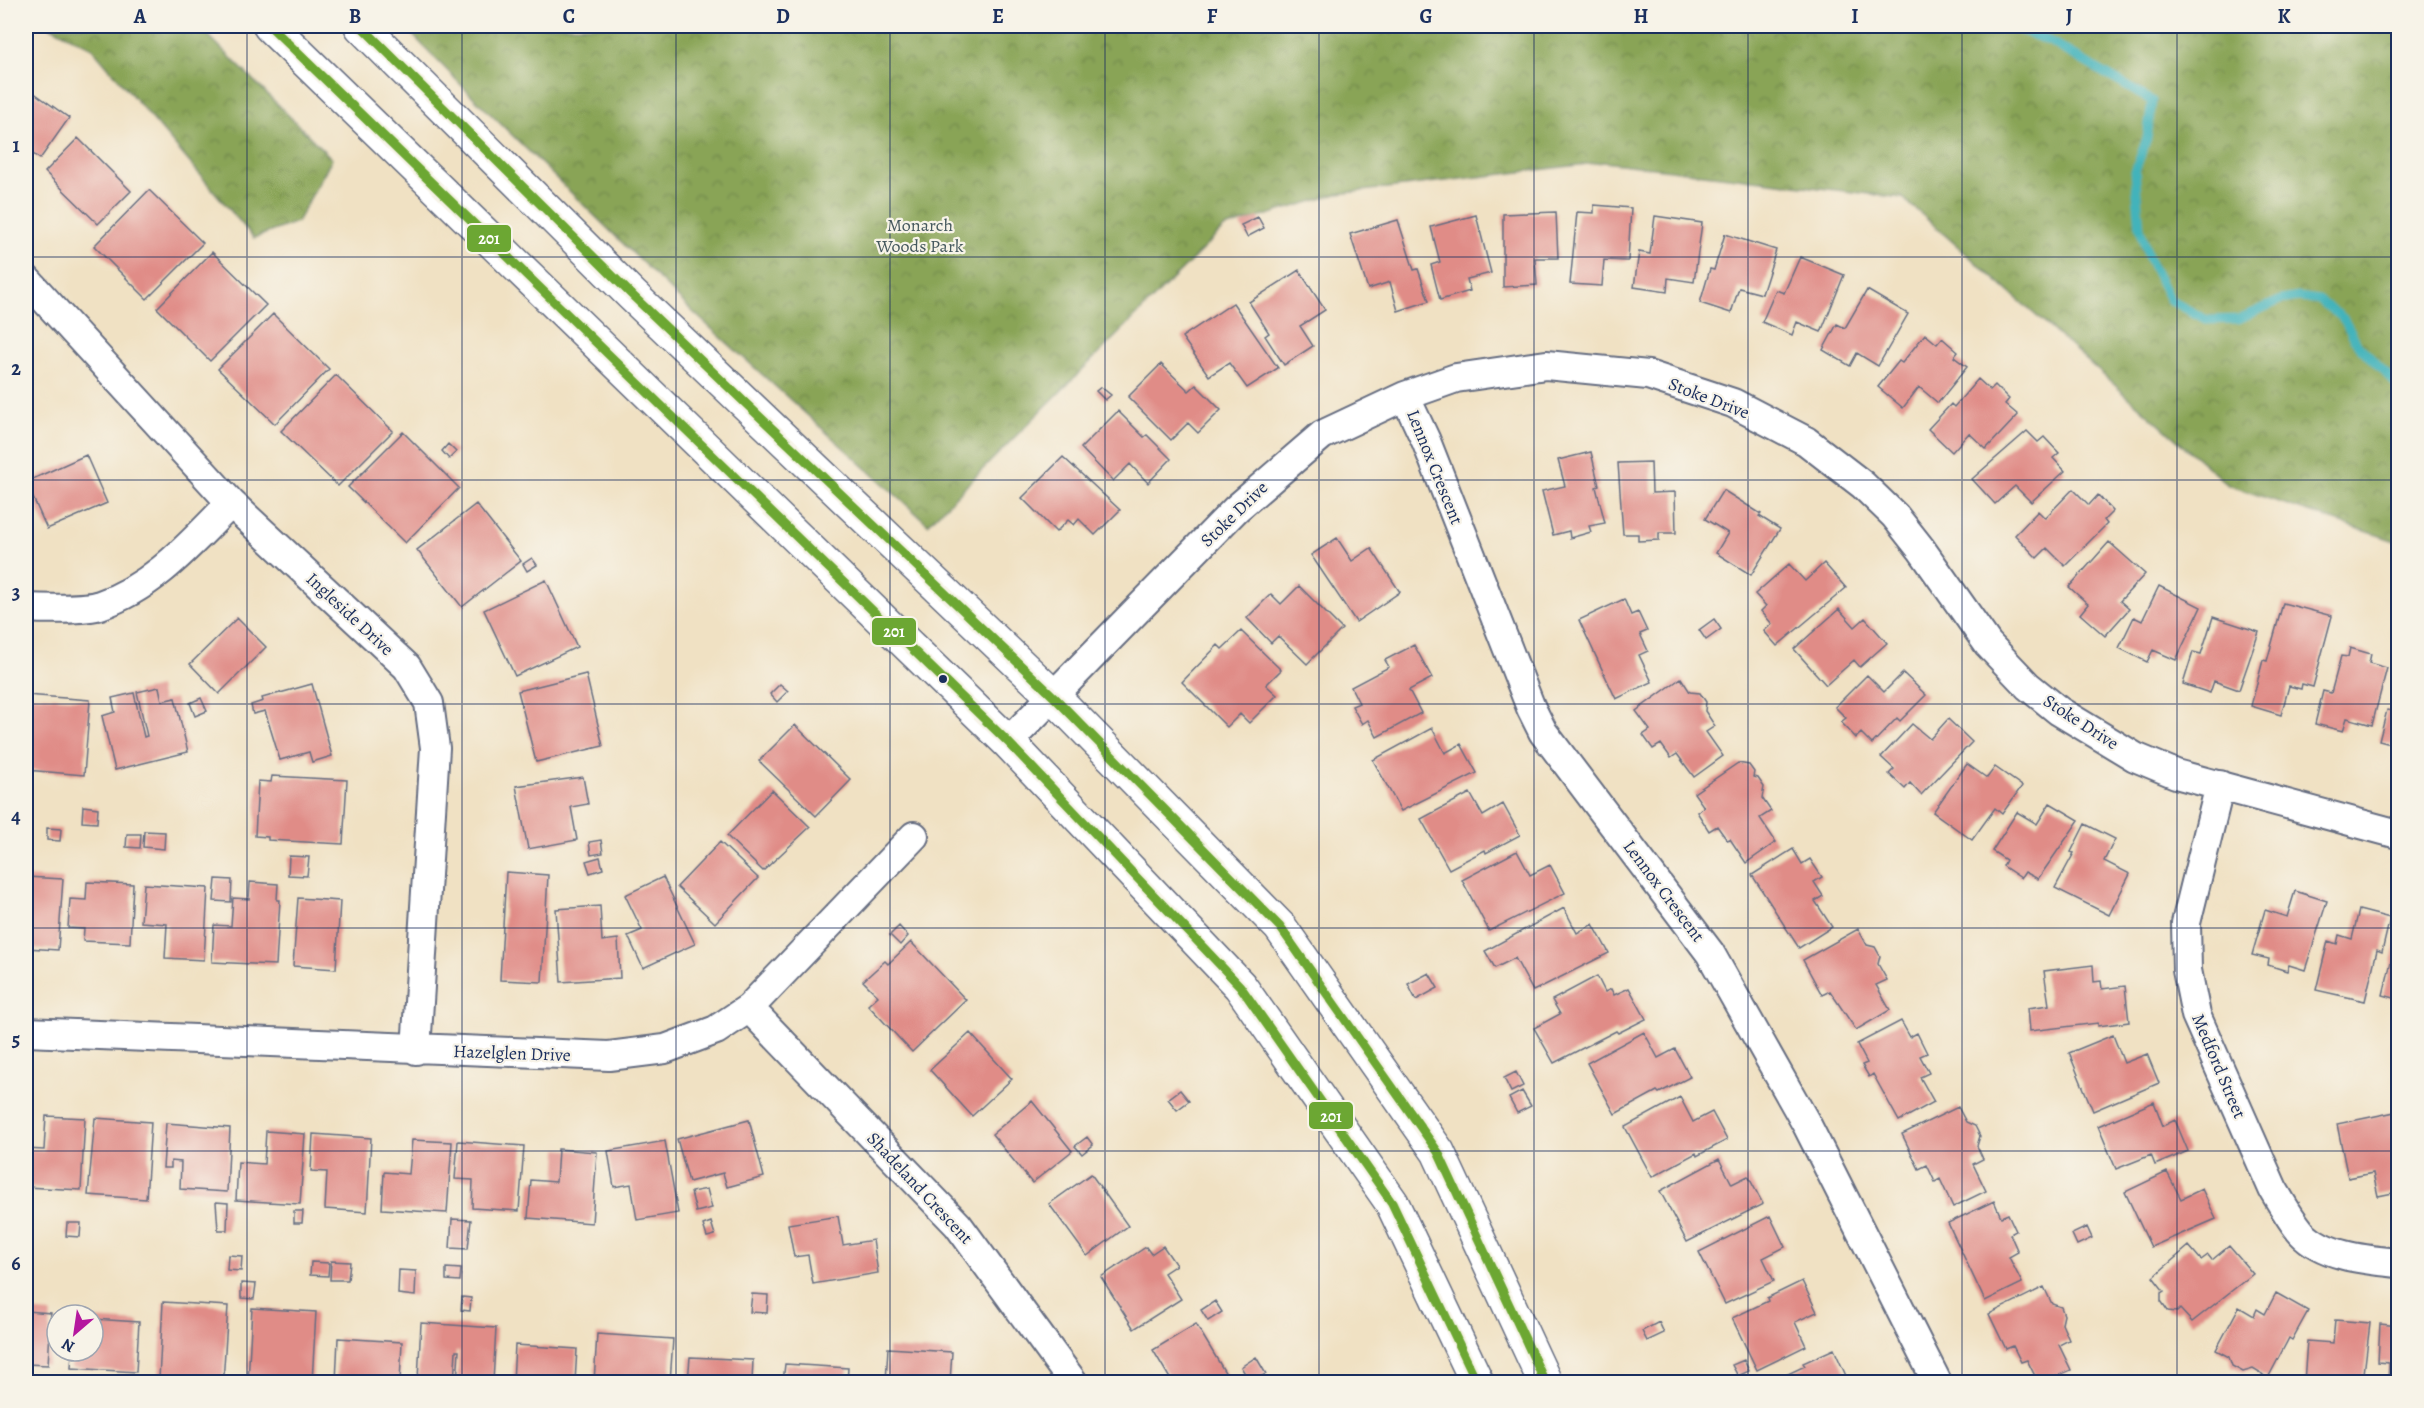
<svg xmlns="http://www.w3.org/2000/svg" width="2424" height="1408" font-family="Alegreya,serif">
  <defs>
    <pattern id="forest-crowns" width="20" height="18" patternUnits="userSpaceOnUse" patternTransform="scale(1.5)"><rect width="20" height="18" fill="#89a456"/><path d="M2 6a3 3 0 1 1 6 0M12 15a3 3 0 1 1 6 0" fill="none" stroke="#6f864a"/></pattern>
  </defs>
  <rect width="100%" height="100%" fill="#f7f3e8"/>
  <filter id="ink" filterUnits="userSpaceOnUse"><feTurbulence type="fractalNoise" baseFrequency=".0167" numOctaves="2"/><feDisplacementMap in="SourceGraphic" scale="12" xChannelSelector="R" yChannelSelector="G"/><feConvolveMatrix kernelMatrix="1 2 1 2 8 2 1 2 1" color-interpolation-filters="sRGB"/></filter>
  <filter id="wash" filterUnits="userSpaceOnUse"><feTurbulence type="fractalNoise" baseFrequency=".008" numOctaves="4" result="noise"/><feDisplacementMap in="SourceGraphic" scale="24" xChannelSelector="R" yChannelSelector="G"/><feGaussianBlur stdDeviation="1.35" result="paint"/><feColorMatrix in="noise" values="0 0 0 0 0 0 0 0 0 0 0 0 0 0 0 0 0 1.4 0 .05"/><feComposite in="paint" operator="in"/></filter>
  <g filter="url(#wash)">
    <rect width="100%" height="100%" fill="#f0e1c3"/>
    <path fill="url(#forest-crowns)" stroke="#526a5a" stroke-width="1.5" d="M49,26H199L332,159L297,222L254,238L92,48Z
      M404,26H2398V542L2228,485L1903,198L1604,162L1337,194L1224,228L928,524L693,312L468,92Z"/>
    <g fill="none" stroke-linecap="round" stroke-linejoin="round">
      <path stroke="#43b3bb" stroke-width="9" d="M2010,26L2051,42L2152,101L2147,138L2135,171L2140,228L2149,259L2170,300L2207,320L2239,319L2281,300L2299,297L2319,300L2343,318L2358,345L2398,386"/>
    </g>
    <g id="blocks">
      <path fill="#e08c87" d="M26,87L69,118L40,159L26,149Z
        M78,138L131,191L98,224L45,172Z
        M149,190L203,243L147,299L94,246Z
        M1594,205L1631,208L1628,261L1604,260L1602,286L1570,284L1577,212L1594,213Z
        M1556,212L1558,258H1535L1537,285L1503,287V214Z
        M1476,215L1491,273L1467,279L1470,291L1440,300L1431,265L1440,262L1431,227Z
        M1655,216L1702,223L1694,282L1668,278L1667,292L1634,287L1639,252L1650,254Z
        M1258,217L1264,228L1247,237L1241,225Z
        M1398,220L1414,270L1418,269L1429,301L1398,311L1390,282L1368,289L1350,234Z
        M1725,234L1776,250L1762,294L1739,288L1731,313L1700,303L1710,269L1714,270Z
        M212,252L266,305L210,361L157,308Z
        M1800,257L1844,275L1821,332L1797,322L1792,335L1762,322L1776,290L1784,293Z
        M1299,270L1325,310L1300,326L1313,346L1284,365L1265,336L1269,333L1249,302Z
        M1867,290L1908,314L1878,366L1857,353L1850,366L1823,350L1837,324L1845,328Z
        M1233,303L1278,368L1247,388L1229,363L1209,376L1182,337Z
        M273,314L329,369L275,424L218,369Z
        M1925,334L1937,344L1942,338L1958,352L1954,357L1967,367L1938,403L1919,387L1903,408L1878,387L1899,361L1902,363Z
        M1161,364L1189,391L1196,385L1221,410L1198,433L1188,423L1171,440L1128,397Z
        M336,375L393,431L338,486L281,431Z
        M1978,379L1990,390L1995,385L2009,399L2005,404L2018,415L1986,449L1969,433L1952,452L1928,429L1951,404L1954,407Z
        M1101,387L1111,395L1105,400L1096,391Z
        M1118,411L1144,437L1147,435L1171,459L1148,483L1130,464L1113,481L1081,448Z
        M2027,431L2038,442L2044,437L2059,453L2053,458L2065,471L2031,502L2015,486L1995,504L1972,479Z
        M403,432L459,488L405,543L348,487Z
        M448,444L456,452L449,459L442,451Z
        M1591,452L1599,486L1596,487L1605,523L1589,526L1591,532L1570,538L1569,531L1553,535L1542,491L1565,486L1558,460Z
        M86,455L107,503L47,529L26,482Z
        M1063,457L1120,510L1095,535L1079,519L1074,525L1068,520L1056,532L1022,498Z
        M1651,462L1652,493L1675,492L1676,533H1659V540L1638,541V534H1623L1618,463Z
        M2073,489L2089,505L2098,495L2113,511L2104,520L2107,524L2065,566L2047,548L2037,558L2015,535L2038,511L2045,518Z
        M1723,490L1761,514L1759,516L1780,529L1751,575L1716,553L1728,533L1705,519Z
        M476,504L521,561L462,607L417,550Z
        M1337,538L1352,561L1371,548L1400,592L1356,622L1311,555Z
        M2109,542L2145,574L2120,601L2129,609L2105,636L2080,614L2088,604L2069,587Z
        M532,558L537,565L527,571L523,564Z
        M1824,563L1846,588L1777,646L1764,631L1772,624L1761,611L1766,606L1755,594L1789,564L1805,581Z
        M546,580L577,647L515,676L484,610Z
        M1299,586L1342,629L1307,664L1278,636L1271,643L1247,618L1271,594L1281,604Z
        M2159,586L2201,607L2176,660L2153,650L2147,662L2119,648L2134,617L2142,621Z
        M1624,599L1631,615L1638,612L1647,631L1640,634L1648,651L1639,655L1652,682L1616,699L1579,620Z
        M2283,603L2332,616L2313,687L2302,684L2301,689L2289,686L2281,715L2251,706L2263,660L2267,661Z
        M1839,609L1855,627L1865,618L1887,643L1860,667L1854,660L1826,685L1794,649Z
        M2213,617L2259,632L2239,690L2214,681L2210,693L2183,684L2193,652L2201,654Z
        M237,618L266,647L219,694L190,664Z
        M1714,619L1721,629L1706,640L1699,630Z
        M1241,631L1281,670L1266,685L1277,695L1249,723L1240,714L1227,727L1182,682L1218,645L1222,649Z
        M1414,645L1432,678L1409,690L1421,713L1377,737L1368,720L1362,724L1352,706L1359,703L1351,687L1389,667L1385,660Z
        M2350,648L2371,654L2369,663L2387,668L2372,725L2347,718L2343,731L2315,724L2323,691L2331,693L2341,656L2348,657Z
        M1903,673L1926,695L1900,721L1897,718L1872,744L1861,733L1856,738L1841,722L1846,718L1835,707L1867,675L1884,692Z
        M586,674L603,746L536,762L518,691Z
        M1681,678L1690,692L1700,693L1706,702L1705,711L1715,726L1706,732L1723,756L1694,777L1677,754L1671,758L1661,744L1653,749L1643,735L1650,730L1636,711Z
        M312,684L332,756L312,762L309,752L280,760L265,711L253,714L251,705L263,701L262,698Z
        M780,684L788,691L777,702L770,694Z
        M159,687L162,701L175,698L188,752L115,770L102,716L115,712L112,698L134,693L144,737L147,736L137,692Z
        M26,695L90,700L84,775L26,770Z
        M2398,697V746L2379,741L2387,710L2394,711Z
        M201,698L207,711L195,716L190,703Z
        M1948,719L1972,742L1921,795L1910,783L1905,789L1889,774L1894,769L1881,757L1912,724L1930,739Z
        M795,725L851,780L816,816L759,761Z
        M1432,728L1445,753L1461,744L1477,773L1401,811L1373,760Z
        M1738,763L1749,765L1754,772L1753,777L1758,778L1764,787L1762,798L1771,811L1760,818L1776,842L1746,863L1730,839L1727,840L1717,826L1709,831L1697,812L1704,807L1694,793Z
        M1967,764L1987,778L1995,767L2022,786L2002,814L1995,808L1972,840L1933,812Z
        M272,776L347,780L343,844L268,840V837L255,836L258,781L271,782Z
        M583,777L588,804L571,807L577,840L528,849L516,786Z
        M772,790L810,827L763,871L727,836Z
        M1470,793L1483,816L1503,804L1520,835L1486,853L1485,850L1449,869L1421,819Z
        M2050,803L2079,820L2038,879L2025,872L2021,878L2003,866L2006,860L1992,851L2017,812L2037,824Z
        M83,806L98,808L97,823L82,822Z
        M2085,824L2115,839L2104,861L2130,874L2109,915L2055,888L2074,853L2071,852Z
        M47,828L61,829L60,841L47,840Z
        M144,831L165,832L164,849L143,847Z
        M127,834H141L140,848L126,847Z
        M601,840L603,853L591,855L589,842Z
        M720,842L758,878L715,923L677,887Z
        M1793,849L1802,864L1810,859L1822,877L1814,882L1823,896L1815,901L1832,927L1799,948L1752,875Z
        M1517,851L1530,875L1550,865L1565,893L1489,931L1462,880Z
        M289,856L309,857L307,876L288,875Z
        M600,857L603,869L590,873L586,861Z
        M506,872L548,875L542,982L500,980Z
        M26,877L63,879L58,950L26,948Z
        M663,877L695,944L643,968L628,936L642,930L625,895Z
        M216,879L232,880L231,902L214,901Z
        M87,882L133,884L130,943L83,941L84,929L68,928L70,899L86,900Z
        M250,882L278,884L277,900H280L276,965L212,962L214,925L231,926L233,898L249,899Z
        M144,884L208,888L204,960L165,958L167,924L141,922Z
        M2295,891L2327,901L2305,970L2289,965L2287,971L2268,965L2269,959L2252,955L2265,910L2287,917Z
        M298,898L340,901L336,969L293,966Z
        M600,906L602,941L618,939L620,978L561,982L556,909Z
        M1564,908L1577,933L1593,924L1609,953L1533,991L1515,958L1495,968L1485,951Z
        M2359,910L2390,918L2382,952L2377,950L2365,1001L2316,990L2328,941L2337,944L2339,935L2352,939Z
        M899,926L908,936L900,945L890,935Z
        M1858,929L1867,945L1875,947L1880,956L1878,964L1887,980L1876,985L1890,1010L1856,1030L1830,991L1822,995L1803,960Z
        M2398,933V999L2383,995Z
        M911,942L966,1000L912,1052L868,1005L878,996L863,981L885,961L888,964Z
        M2093,965L2094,982L2101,981L2102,989L2125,986L2129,1022L2098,1026V1023L2030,1031L2028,1008L2049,1005L2044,971Z
        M1429,973L1438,988L1416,1000L1408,984Z
        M1597,976L1605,992L1611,989L1614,995L1629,988L1646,1019L1618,1033L1616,1031L1554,1063L1534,1028L1560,1014L1552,1000Z
        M1901,1021L1910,1037L1917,1033L1927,1053L1920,1056L1929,1073L1920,1077L1934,1102L1899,1121L1873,1074L1869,1077L1862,1065L1867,1063L1857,1044Z
        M1644,1032L1658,1058L1675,1049L1690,1077L1659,1093L1657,1091L1615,1114L1587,1063Z
        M970,1033L1012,1079L972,1116L930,1070Z
        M2113,1035L2124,1063L2147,1054L2159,1083L2093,1111L2069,1053Z
        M1516,1072L1523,1086L1511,1092L1504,1078Z
        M1180,1090L1189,1101L1177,1110L1168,1099Z
        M1522,1091L1531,1106L1517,1113L1509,1098Z
        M1680,1097L1693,1122L1712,1112L1727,1140L1697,1156L1696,1153L1652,1177L1625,1127Z
        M1032,1101L1072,1151L1032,1183L992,1134Z
        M2154,1102L2163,1126L2175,1120L2188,1151L2155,1165L2151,1155L2116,1169L2098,1126Z
        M1958,1107L1966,1122L1975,1126L1980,1136L1977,1146L1983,1159L1973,1164L1986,1191L1953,1207L1940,1179L1935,1182L1927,1165L1919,1169L1902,1134Z
        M2395,1112L2398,1129V1192L2378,1196L2373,1173L2348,1178L2337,1124Z
        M46,1116L85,1118L81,1190L26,1187V1149L44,1150Z
        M95,1118L151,1122L146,1199L88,1195Z
        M749,1120L764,1177L727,1187L723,1173L689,1182L677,1139Z
        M166,1123L230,1128L227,1192L180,1189L181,1162L171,1161V1168H163Z
        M266,1131L305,1134L300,1204L236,1200L238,1162L264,1164Z
        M313,1134L371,1138L367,1212L325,1209L327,1172L311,1171Z
        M1087,1137L1093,1145L1082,1154L1075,1146Z
        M412,1140L452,1142L447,1213L382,1209L384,1172L409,1174Z
        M458,1141L524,1146L519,1211L472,1208L473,1180L455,1179Z
        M665,1141L678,1213L637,1220L631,1184L614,1187L608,1151Z
        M558,1149L597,1152L592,1223L528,1218L531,1180L556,1182Z
        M1719,1159L1732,1184L1748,1176L1763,1204L1687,1242L1660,1191Z
        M2167,1172L2181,1199L2202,1189L2216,1219L2151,1247L2125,1192Z
        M1091,1174L1128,1226L1087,1256L1049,1204Z
        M707,1189L712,1208L696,1212L691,1192Z
        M1994,1201L2001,1217L2008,1214L2016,1231L2010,1234L2018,1252L2009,1257L2022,1283L1985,1301L1948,1223Z
        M216,1202L228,1203L227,1230H218Z
        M294,1211H303L302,1223H294Z
        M838,1216L843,1245L873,1240L878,1273L813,1284L808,1255L794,1257L788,1224Z
        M1770,1216L1785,1247L1763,1258L1774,1281L1725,1304L1699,1252Z
        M452,1219L471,1220L468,1249L450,1248Z
        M711,1222L715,1235L707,1237L703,1225Z
        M67,1223H81L80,1237L66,1236Z
        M2087,1227L2092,1238L2077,1245L2072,1234Z
        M1163,1246L1176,1265L1164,1273L1181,1299L1134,1329L1101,1277L1146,1247L1151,1254Z
        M2189,1246L2201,1260L2208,1255L2212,1260L2229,1246L2253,1274L2192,1322L2180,1309L2177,1312L2168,1311L2161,1301V1293L2164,1291L2153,1277Z
        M228,1255L242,1256L241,1271L227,1270Z
        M331,1261L350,1262L348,1280H330Z
        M311,1262L329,1263L328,1276L310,1275Z
        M446,1268L461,1269L460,1281L446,1280Z
        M399,1270L416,1271L415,1296L398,1294Z
        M1802,1281L1817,1312L1795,1322L1806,1346L1757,1370L1732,1318L1768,1301L1767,1298Z
        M241,1283L256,1284L254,1299L241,1298Z
        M2044,1287L2052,1304L2061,1307L2064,1315L2062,1324L2069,1340L2059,1345L2071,1370L2044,1382H2038L2027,1360L2021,1362L2013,1346L2006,1349L1989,1314Z
        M2276,1293L2308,1311L2292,1340L2289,1338L2268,1378L2253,1369L2243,1372L2232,1366L2229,1357L2216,1350L2239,1307L2254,1316L2257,1309L2265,1314Z
        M752,1294L768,1295L767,1313L750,1312Z
        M462,1297L471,1298L470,1311L461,1310Z
        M1215,1301L1222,1312L1208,1321L1201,1310Z
        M163,1302L228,1306L223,1382L159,1379Z
        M252,1308L316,1312L312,1382H248Z
        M26,1311L51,1313L48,1365L26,1364Z
        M93,1319L139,1322L136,1372L71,1368L72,1351H93Z
        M2335,1320L2370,1323L2363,1382H2304L2307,1341L2333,1343Z
        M1659,1322L1664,1333L1647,1341L1642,1331Z
        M421,1323L496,1328L493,1382H457L459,1351H456L454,1382H430V1380L418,1379Z
        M1196,1324L1229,1379L1224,1382H1172L1153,1350Z
        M2380,1324L2398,1326V1382H2388L2389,1363L2378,1362Z
        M597,1334L673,1339L670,1382H633V1377H630V1382H594Z
        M338,1338L402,1342L400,1382H336Z
        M515,1345L577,1349L575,1382H513Z
        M888,1348L952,1352L950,1382H886Z
        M1834,1349L1847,1378L1837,1382H1771L1805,1366L1803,1363Z
        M690,1357L753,1360L752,1382H688Z
        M1256,1357L1266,1374L1250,1382L1241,1367Z
        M1744,1360L1749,1371L1738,1376L1732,1365Z
        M785,1364L848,1368L847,1382H783Z"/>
    </g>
  </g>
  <g filter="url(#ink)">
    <use href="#blocks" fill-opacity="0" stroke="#666d81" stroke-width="1.5"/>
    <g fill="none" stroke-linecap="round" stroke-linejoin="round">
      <defs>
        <path id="minor" d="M26,279L231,503L407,667L429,703L435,748L416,1050
          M1405,396L1426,441L1531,708L1543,732L1710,953L1807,1125L1937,1382
          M26,608C42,609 85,610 100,605C154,587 192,542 231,503
          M1008,742L1236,509L1322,435L1405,396L1456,378L1546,365L1648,375L1733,403L1806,441L1863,485L1895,516L1921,549L1988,644L2028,686L2059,711L2135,757L2176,774L2398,834
          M2220,785L2186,923L2187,970L2196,1015L2273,1189C2282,1204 2290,1219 2301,1232C2324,1257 2368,1260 2398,1263
          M749,1008L958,1225L1073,1382
          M26,1032L609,1056L665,1049L716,1030L749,1008L914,836"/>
        <path id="secondary" d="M270,26L1008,742L1240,986L1392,1203L1477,1382
          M361,26L632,295L1054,697L1280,927L1438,1152L1545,1382"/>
      </defs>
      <use href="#minor" stroke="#666d81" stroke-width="32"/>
      <use href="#secondary" stroke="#666d81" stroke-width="36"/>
      <use href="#minor" stroke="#fff" stroke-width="28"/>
      <use href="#secondary" stroke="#fff" stroke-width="33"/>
      <defs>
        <path id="bus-1" d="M270,26L1008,742L1240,986L1392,1203L1477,1382
          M361,26L632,295L1054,697L1280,927L1438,1152L1545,1382"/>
      </defs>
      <use href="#bus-1" stroke="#f7f3e8" stroke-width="14"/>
      <use href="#bus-1" stroke="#6ca733" stroke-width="9"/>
    </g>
  </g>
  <path fill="none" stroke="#1b2f5e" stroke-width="1.5" stroke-opacity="0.55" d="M247,26V1382M462,26V1382M676,26V1382M890,26V1382M1105,26V1382M1319,26V1382M1534,26V1382M1748,26V1382M1962,26V1382M2177,26V1382M26,257H2398M26,480H2398M26,704H2398M26,928H2398M26,1151H2398"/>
  <circle fill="#1b2f5e" stroke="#f7f3e8" stroke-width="2" cx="943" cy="679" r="5"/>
  <g text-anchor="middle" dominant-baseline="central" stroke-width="4.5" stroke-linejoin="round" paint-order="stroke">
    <g font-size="18" fill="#46595e" stroke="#f7f3e8">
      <text x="920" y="225">Monarch<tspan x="920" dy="21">Woods Park</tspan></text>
    </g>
    <g font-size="18" fill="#1b2f5e" stroke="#f7f3e8">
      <text transform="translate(1709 398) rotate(21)">Stoke Drive</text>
      <text transform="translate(1435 467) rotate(68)">Lennox Crescent</text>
      <text transform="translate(1234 514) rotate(-44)">Stoke Drive</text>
      <text transform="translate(350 614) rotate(43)">Ingleside Drive</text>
      <text transform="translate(2081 722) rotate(33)">Stoke Drive</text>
      <text transform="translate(1664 891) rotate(53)">Lennox Crescent</text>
      <text transform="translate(512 1053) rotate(2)">Hazelglen Drive</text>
      <text transform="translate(2219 1066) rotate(67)">Medford Street</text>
      <text transform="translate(920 1188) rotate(47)">Shadeland Crescent</text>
    </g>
  </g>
  <g stroke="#f7f3e8" stroke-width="2">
    <rect x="466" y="224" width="46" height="29" rx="6" fill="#6ca733"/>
    <rect x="871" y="617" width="46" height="29" rx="6" fill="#6ca733"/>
    <rect x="1308" y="1101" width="46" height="29" rx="6" fill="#6ca733"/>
  </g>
  <g font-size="16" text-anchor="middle" font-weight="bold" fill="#fff">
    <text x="489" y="244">201</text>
    <text x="894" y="637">201</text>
    <text x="1331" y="1122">201</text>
  </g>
  <rect width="2424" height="1408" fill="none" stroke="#f7f3e8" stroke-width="66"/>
  <g transform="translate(75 1333) rotate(209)"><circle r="28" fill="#f7f3e8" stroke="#9fa5b1" stroke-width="1.5"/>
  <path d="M0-4.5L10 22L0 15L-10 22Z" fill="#b5179e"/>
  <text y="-9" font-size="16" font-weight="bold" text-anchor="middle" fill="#1b2f5e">N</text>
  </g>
  <rect x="33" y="33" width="2358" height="1342" fill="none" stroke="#1b2f5e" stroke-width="2"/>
  <g font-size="20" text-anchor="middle" font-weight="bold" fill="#1b2f5e">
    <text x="140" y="23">A</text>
    <text x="355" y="23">B</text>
    <text x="569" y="23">C</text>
    <text x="783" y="23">D</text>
    <text x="998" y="23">E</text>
    <text x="1212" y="23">F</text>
    <text x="1426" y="23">G</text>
    <text x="1641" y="23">H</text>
    <text x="1855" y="23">I</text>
    <text x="2069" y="23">J</text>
    <text x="2284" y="23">K</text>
    <text x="16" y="152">1</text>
    <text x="16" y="375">2</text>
    <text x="16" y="599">3</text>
    <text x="16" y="823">4</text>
    <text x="16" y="1046">5</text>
    <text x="16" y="1270">6</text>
  </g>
</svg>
